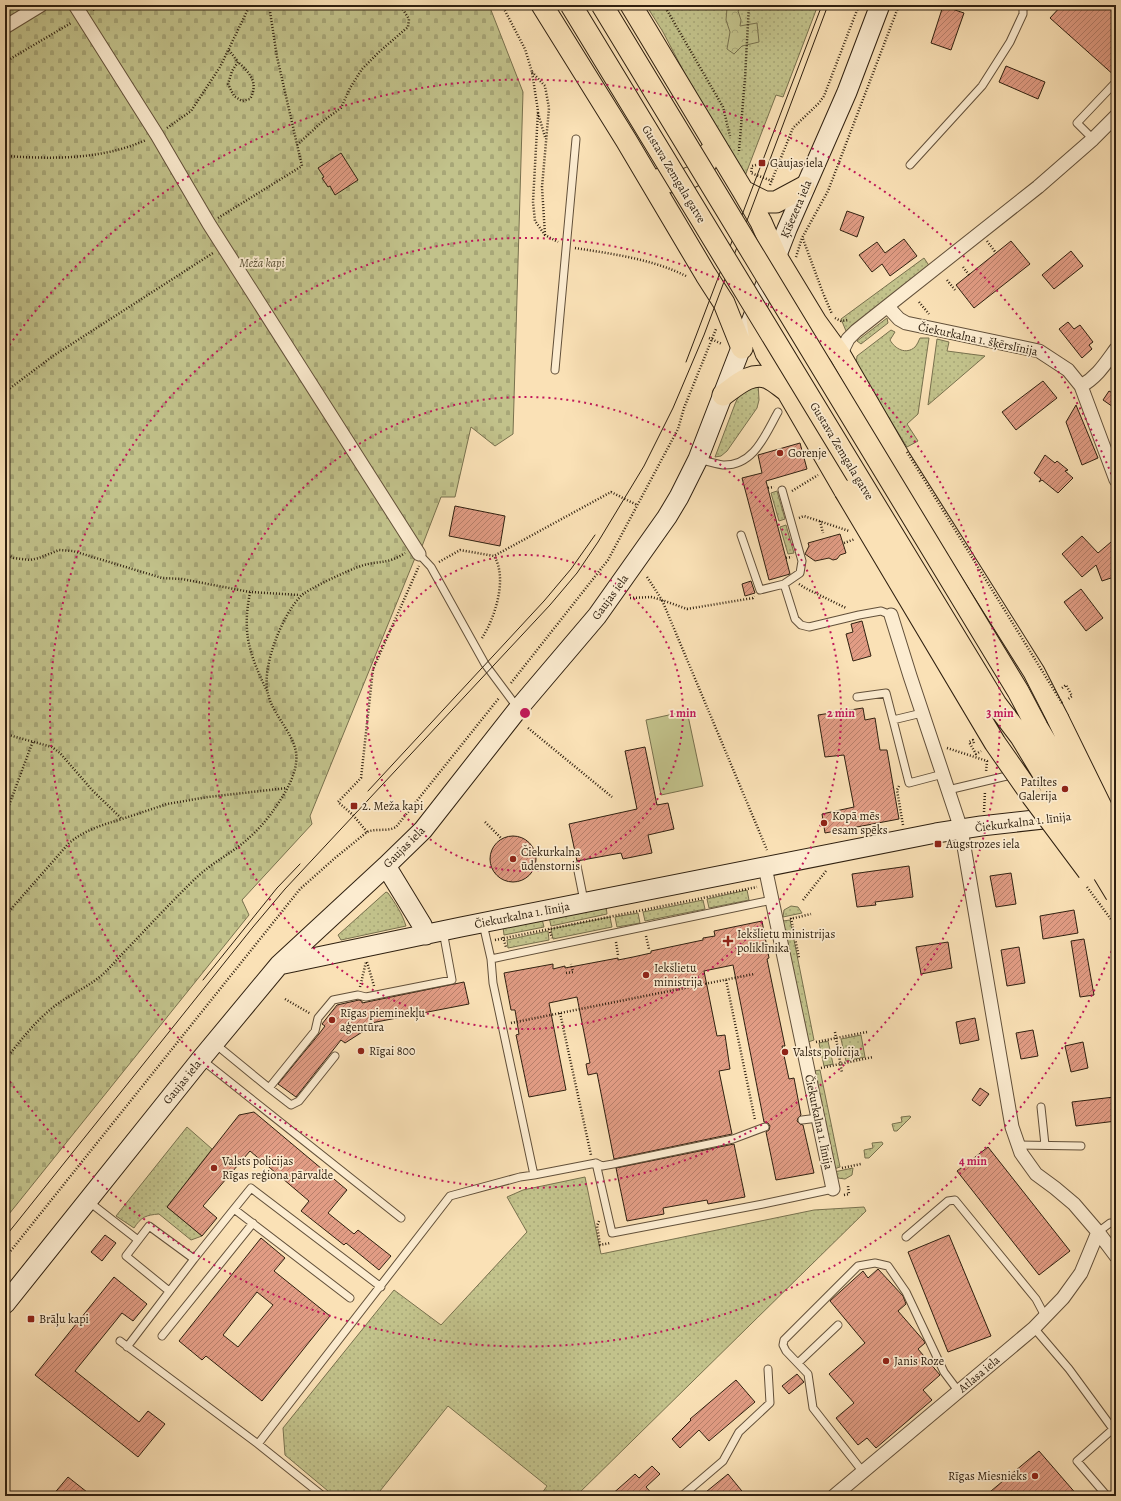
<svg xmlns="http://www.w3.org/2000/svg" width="1121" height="1501" font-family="Alegreya,serif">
  <defs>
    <pattern id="grass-dots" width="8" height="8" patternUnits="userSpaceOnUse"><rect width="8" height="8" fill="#c2c28b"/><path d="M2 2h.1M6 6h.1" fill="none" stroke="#a7a677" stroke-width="1.8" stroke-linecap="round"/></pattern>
    <pattern id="forest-crowns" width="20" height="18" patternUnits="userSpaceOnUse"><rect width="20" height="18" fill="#c2c28b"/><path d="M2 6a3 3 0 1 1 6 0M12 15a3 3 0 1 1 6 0" fill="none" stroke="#a7a677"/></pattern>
    <pattern id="cemetery-stones" width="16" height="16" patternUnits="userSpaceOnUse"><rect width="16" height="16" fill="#c2c28b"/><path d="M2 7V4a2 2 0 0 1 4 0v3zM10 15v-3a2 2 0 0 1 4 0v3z" fill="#a7a677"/></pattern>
    <pattern id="building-hatch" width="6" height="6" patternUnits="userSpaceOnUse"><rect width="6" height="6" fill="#e19c84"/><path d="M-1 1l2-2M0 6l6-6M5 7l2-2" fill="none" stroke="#b77f6b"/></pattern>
  </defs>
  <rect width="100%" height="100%" fill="#fae1b6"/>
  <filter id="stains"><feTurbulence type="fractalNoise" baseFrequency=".005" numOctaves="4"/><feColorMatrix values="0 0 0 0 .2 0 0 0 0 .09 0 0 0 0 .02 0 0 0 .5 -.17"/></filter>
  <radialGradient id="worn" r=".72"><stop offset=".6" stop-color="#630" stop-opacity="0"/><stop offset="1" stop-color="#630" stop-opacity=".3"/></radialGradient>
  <path fill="url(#grass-dots)" stroke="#78714e" d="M646,5H818L783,97L776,95L745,176L704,110L663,32Z
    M924,258L930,267L846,331L841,319Z
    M887,318L888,323L861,344L857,341Z
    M891,330L895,332L890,340C895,349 906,355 915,347C917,345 919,340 920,338H929L918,414L907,424L918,441L907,447L856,365L857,356Z
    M937,339L949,342L947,351L985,356L928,405Z
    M758,382L759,400L757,408L727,451L721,456L715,457L735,404L742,389Z
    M777,491L785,519L779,521L771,493Z
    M786,525L794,553L788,554L780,527Z
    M747,890L749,900L709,908L707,899Z
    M386,892L388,893C395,903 402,913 406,926L341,940L338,935Z
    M703,900L705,909L645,921L643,912Z
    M606,906L607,914L551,926L549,917Z
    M791,906L798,907L802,913L783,917L784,910Z
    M638,913L640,923L617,927L615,917Z
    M610,917L612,927L553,939L551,929Z
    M542,919L544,927L504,935L503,927Z
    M790,920L814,1040L808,1042L783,921Z
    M548,931L549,940L508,948L507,940Z
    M861,1035L865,1057L846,1061L841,1039Z
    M828,1041L833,1064L824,1066L819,1043Z
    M820,1070L840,1167L834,1169L814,1071Z
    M910,1116L911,1117L897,1131H894L892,1124L902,1122L901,1117Z
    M187,1127L212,1149L167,1207L202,1236L191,1240L159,1214C146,1215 141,1217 134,1228L116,1216Z
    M882,1142L883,1144L869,1158H865L864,1150L873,1148L872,1143Z
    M853,1168L852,1175L845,1179L838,1178L834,1172Z
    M585,1177L601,1254L814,1210L864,1207L866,1211L576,1496H540L547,1486L448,1406L376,1496H334L285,1455L283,1428L394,1290L441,1325L527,1232L507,1197L523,1190Z"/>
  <path fill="url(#forest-crowns)" stroke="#78714e" d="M733,5H742L738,11L741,20L740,26L757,23L759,42L742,46L734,54L727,49L730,32L726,20L727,8Z"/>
  <path fill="url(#cemetery-stones)" stroke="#78714e" d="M5,5H489L523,92L513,434L495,446L471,427L455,497H441L419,554L415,558L310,816L312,824L242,900L249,915L5,1219Z"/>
  <path fill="#c2c28b" stroke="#78714e" d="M687,711L703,786L661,795L646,720Z"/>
  <path fill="url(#building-hatch)" stroke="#2f2010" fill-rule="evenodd" d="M1062,5H1116V77L1050,18Z
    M943,6L964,13L951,50L931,43Z
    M1006,66L1045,82L1038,99L999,82Z
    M341,153L358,180L335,195L330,186L328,187L322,178L324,177L318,168Z
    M847,211L864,217L857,237L840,230Z
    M904,239L917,256L890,276L882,264L872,272L859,255L877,242L885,253Z
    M1011,241L1030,264L974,308L956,285Z
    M1071,251L1083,266L1054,289L1042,275Z
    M1068,322L1074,329L1080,325L1093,342L1089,345L1092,349L1082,358L1059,329Z
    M1043,381L1057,398L1016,430L1002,412Z
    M1109,391L1116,395V409L1103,400Z
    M1076,405L1098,458L1082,465L1066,422Z
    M800,443L807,469L766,481L790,574L769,580L742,478L762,473L758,455Z
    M1045,455L1055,463L1057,461L1068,470L1065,471L1073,478L1058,493L1042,480L1039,482L1041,479L1034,473Z
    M455,506L505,516L500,546L449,536Z
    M840,534L846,553L840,555L837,559L833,560L829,558L815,561L805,554L809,546L808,543Z
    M1082,536L1098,553L1111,542L1116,555V569L1112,570L1114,577L1102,581L1096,565L1082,577L1062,554Z
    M751,581L755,593L745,596L742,584Z
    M1081,589L1103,618L1086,631L1064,602Z
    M862,621L871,656L853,661L846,634L853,632L851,624Z
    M863,708L865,720L875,718L880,750H887L899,819L825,833L822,814L854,807L844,755L825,757L818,715Z
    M645,747L657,805L668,803L674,829L648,835L652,853L623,859L621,853L577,861L569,824L637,809L625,751Z
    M490 859a23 23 0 1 1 46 0a23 23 0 1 1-46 0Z
    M909,866L913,897L875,902L876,905L857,907L852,874Z
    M1011,873L1016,904L996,907L990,876Z
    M1074,910L1078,933L1043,939L1040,916Z
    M762,921L769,958L767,959L785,1046H782L789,1079L794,1078L801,1115L798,1118L797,1121L800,1124L803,1125L814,1173L776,1180L766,1132L769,1130L770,1126L768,1123L764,1122L733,965L704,971L717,1036L725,1035L730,1069L719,1071L732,1134L614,1159L597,1073L588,1075L586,1064L590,1063L577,997L549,1003L566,1090L529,1097L516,1035L519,1034L515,1010H511L504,973L553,964V969L565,966V968L618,958V960L633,957L651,953V951L703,940V938L715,936L714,931Z
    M1084,939L1094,995L1080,997L1071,941Z
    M948,942L952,968L921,974L916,947Z
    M1019,947L1025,983L1007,986L1001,950Z
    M464,982L469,1004L366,1024L367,1029L345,1043L341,1040L296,1097L278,1084L319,1034L325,1026L322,1024L337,1005L359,1000L362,1001V1003Z
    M975,1018L979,1040L960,1044L956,1022Z
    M1033,1030L1038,1056L1021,1059L1016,1033Z
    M1083,1042L1088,1068L1071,1072L1065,1046Z
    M980,1088L989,1094L980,1106L972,1100Z
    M1114,1097L1116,1121L1076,1126L1072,1102Z
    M254,1112L347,1190L328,1213L354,1234L358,1230L391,1256L379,1270L346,1243L344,1245L301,1211L309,1201L250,1151L203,1206L217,1218L202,1236L167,1207L239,1115Z
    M734,1144L745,1197L708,1204L707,1200L663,1208L664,1214L627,1221L616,1168Z
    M988,1147L1070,1251L1039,1275L957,1171Z
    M105,1235L116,1243L102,1261L91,1252Z
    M949,1235L991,1336L948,1352L908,1252Z
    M261,1238L285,1258L274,1271L330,1316L262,1401L206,1356L202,1360L179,1341ZM257,1292L273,1305L238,1347L223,1335Z
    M878,1269L903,1296L906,1304L898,1311L924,1341L925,1343L918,1349L940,1375L923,1390L932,1400L876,1448L867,1438L858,1445L836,1418L854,1403L829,1374L865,1343L830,1301L863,1271L868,1278Z
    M114,1277L147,1304L133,1321L122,1313L75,1371L139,1422L148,1411L165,1424L138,1457L35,1375Z
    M797,1374L804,1382L789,1394L782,1386Z
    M736,1380L755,1402L709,1441L699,1430L680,1448L672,1439L691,1420L690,1419Z
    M1039,1451L1078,1496H985Z
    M652,1466L660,1474L646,1487L654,1496H610L635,1474L639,1478Z
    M728,1474L746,1496H701Z
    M68,1477L92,1496H52Z"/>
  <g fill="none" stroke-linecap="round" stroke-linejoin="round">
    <defs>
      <path id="lane" d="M1093,139L1077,123L1114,84
        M910,165L982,86L1010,42L1023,14V5
        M555,370L576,139
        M698,459C706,461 715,464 723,465C754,466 765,435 778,412
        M782,490L802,561L800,573L784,584L795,619L801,625L809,627L859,615L881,611L891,615
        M741,535L760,590L784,584
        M419,554L431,567L485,664L517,707
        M857,697L886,693L893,720
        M922,713L893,720L909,783L943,774
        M948,790L1011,775L1034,761
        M577,866L584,901
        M483,924L491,959L493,983L534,1175L596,1163L612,1233L763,1204L833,1189
        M491,959L772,900
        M214,1043L269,1088L315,1031L318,1018L333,1000L358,995L366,997L452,980L443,931
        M201,1059L401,1218
        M269,1088L291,1105L299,1101L335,1056
        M1041,1107L1045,1145
        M802,1120L818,1118
        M1018,1145L1081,1146
        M596,1163L602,1166L613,1164L733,1139L765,1127
        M88,1201L138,1240
        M234,1209L251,1188L381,1287
        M1098,1232L1110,1223H1116
        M906,1237L948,1201L955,1200L1036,1299L1045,1316
        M169,1291L126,1256L149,1226L194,1259L234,1209L350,1298
        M1034,1328L1069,1369L1113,1429L1077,1461L1107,1496
        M162,1336L253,1223
        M120,1341L258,1444L323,1496
        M127,1347L194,1259
        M798,1363L838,1325
        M258,1444L450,1196L520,1177L534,1175
        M863,1472L813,1408L808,1374L786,1351L783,1345L784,1340L858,1266L875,1263L888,1266L906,1292L944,1372L959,1392
        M682,1496L723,1461L739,1432L770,1403L768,1369"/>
      <path id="street" d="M75,5L157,135L209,224L419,554
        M5,27L41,5
        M888,307L899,319L906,323L1039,351L1068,370L1081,386L1116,480
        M840,355L848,339L856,331L1038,187L1093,139L1116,116
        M1081,386C1097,377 1105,364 1116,349
        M891,615L910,676L961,829L1012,1127L1021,1153L1036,1174L1055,1188L1074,1204L1098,1232L1116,1256
        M765,867L833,1189
        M834,1496L1034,1328L1063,1298L1081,1273L1098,1232"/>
      <path id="secondary" d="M386,866L422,925L426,935
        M279,965L461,927L936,833L981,826L1061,817
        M5,1304L201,1059L279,965L386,866L423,830L518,709L597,616L667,517L679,497L698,459L787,229L847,92L880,5"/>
      <path id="primary" d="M542,5L626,140L706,275L724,303L742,348
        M631,5L743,191L761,222L776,256L816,322L840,355L899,457L1034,672L1058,719
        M660,179C675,186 699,178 706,163C707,160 708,156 709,153
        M743,191L765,202H776L804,187
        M756,310L759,334L766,353L776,368L787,391L845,491
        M723,395C736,386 751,371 768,378C775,381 781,387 787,391"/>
    </defs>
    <use href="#lane" stroke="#62503a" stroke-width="9"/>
    <use href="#street" stroke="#62503a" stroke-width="15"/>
    <use href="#secondary" stroke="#2f2010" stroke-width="21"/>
    <use href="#primary" stroke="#2f2010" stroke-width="23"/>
    <path stroke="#2f2010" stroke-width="2.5" stroke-dasharray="1 2" stroke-linecap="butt" d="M502,5L525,49L532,72L538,111L533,202L535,221L545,235L558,242
      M664,5L723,107L730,136
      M93,10L101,5
      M229,50L238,62L232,71L228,84L234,96L242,101L250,99C259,83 250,73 238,62
      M5,62L71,23
      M532,72L545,86L549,108L542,187L545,235
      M538,113L545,137
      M167,128L191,111L220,67L250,5
      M297,145L323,121L341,108L350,88L362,69L380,51L408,27L409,19L400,5
      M739,151L745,78L749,5
      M5,156C53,159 101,160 146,140
      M756,165L752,166L751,173L772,181
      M770,185L793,128L819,103L824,96L859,5
      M218,218L302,166L277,57L269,5
      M803,239L823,293L832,314
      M987,241L996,253
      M575,248C613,254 652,259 686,276
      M796,257L802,238L828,191L899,5
      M963,267L969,275
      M947,280L955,290
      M919,302L929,314
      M835,318L841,321L849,320
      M709,338L722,344
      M5,392L53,356L213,253
      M768,488L774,487
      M792,491L818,475
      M799,518L804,516L849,531
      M820,521L823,533
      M844,543L855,539
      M5,554L14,558L30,560L39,558L59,550L73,551L162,578L182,579L250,592L300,595
      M786,558L792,557
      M439,562L460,550L494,556L611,492L637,505
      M647,577L662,600L687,609L753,598L754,596
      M799,584L805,588L846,608
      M250,592C248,604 246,616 247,629C248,651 258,672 267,691
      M630,598L651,597L662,600L767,850
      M482,638C495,618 508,578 494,556
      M511,683L608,560L678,429L684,408L716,329
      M1062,688L1066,685L1072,696L1067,700
      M528,728L612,797
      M5,734L52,747L60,753L92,790L122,819L167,804L208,797L287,788
      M974,743L973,740L969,742L976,754L981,751
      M947,748L987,761L986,772
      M899,786L897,790L903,825
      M984,812L985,791
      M5,816L33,741
      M485,822L501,838
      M367,832L353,815L338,802L361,778L373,669L419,566
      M803,900L826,871
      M5,916L69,843C85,830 102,825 122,819
      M791,918L799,958
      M790,919L811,914
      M549,929L552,938
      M646,936L649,949
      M503,937L506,947
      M495,940L757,887
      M616,942L618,955
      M367,962L374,986
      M566,973L573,972L571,964
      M726,980L755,1120
      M360,987L366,962
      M285,999L311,1014
      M560,1013L591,1155
      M511,1023L754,974
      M835,1032L842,1073
      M816,1042L867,1032
      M5,1060C21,1040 36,1020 56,1005C71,994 88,987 102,975C111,967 118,958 127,949C150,925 173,900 197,877C210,865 224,857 238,847C251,837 263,825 273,811C284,795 299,773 296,752C292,731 273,715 268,694C261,667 282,616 300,597C305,590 351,569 361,566C379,560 387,565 405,553
      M821,1068L873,1057
      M842,1168L861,1164
      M844,1195L849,1194L848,1186
      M599,1221L597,1226L600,1245L610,1243
      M5,1258L300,889L335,858L367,832C376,828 387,832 396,827L499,698"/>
    <use href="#lane" stroke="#fcecd0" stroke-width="7"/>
    <use href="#street" stroke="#fcecd0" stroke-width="13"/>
    <use href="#secondary" stroke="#fcecd0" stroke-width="19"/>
    <use href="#primary" stroke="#fae1b6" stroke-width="21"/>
    <path stroke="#2f2010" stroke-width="1" d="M686,362L822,5
      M368,791L544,601L571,569L595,535
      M203,980L277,888L300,864
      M5,1237L253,927L285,889L550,605L577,573L598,542L644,466L673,408L704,335L828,5"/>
    <defs>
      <path id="primary-bridge" d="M571,5L996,704L1021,737L1116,894
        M602,5L1018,691L1037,727L1116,860
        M845,491L995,743L1032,796L1088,871
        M1058,719L1114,833"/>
    </defs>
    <use href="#primary-bridge" stroke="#2f2010" stroke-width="23" stroke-linecap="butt"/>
    <path stroke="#2f2010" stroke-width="2.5" stroke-dasharray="1 2" stroke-linecap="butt" d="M907,452L1062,703
      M1087,887L1116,926"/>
    <use href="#primary-bridge" stroke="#fae1b6" stroke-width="21"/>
  </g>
  <g fill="none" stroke="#c2185b" stroke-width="2" stroke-dasharray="2 4">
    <circle cx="525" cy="713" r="158"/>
    <circle cx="525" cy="713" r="316"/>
    <circle cx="525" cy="713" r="475"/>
    <path d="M1116 940A633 633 0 0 1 6 1076M6 350A633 633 0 0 1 1116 486"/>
  </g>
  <g fill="#8f2418" stroke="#fcecd0" stroke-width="1.5">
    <rect x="758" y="159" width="8" height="8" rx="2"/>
    <circle cx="780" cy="453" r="4"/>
    <circle cx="1065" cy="789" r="4"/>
    <rect x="350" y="802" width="8" height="8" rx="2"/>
    <circle cx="824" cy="823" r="4"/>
    <rect x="934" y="840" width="8" height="8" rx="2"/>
    <circle cx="513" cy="859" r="4"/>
    <path d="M726 935h4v4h4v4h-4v4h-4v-4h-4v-4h4z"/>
    <circle cx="646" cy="975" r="4"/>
    <circle cx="332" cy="1020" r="4"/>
    <circle cx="361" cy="1051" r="4"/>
    <circle cx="785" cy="1052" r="4"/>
    <circle cx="214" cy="1168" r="4"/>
    <rect x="27" y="1315" width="8" height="8" rx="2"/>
    <circle cx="886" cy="1361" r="4"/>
    <circle cx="1035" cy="1476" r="4"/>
  </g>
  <g text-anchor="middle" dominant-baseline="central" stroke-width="3.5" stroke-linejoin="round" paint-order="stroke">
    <g font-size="12" fill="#2f2010" stroke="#fcecd0" text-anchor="start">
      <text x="770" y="163">Gaujas iela</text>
      <text x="788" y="453">Gorenje</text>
      <text x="1057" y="782" text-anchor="end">Patiltes<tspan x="1057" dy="14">Galerija</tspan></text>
      <text x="362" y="806">2. Meža kapi</text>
      <text x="832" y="816">Kopā mēs<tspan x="832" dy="14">esam spēks</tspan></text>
      <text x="946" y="844">Augstrozes iela</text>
      <text x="521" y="852">Čiekurkalna<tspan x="521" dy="14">ūdenstornis</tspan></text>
      <text x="737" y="934">Iekšlietu ministrijas<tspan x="737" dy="14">poliklīnika</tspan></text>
      <text x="654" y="968">Iekšlietu<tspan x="654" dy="14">ministrija</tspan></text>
      <text x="340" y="1013">Rīgas pieminekļu<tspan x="340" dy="14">aģentūra</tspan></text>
      <text x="369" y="1051">Rīgai 800</text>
      <text x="793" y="1052">Valsts policija</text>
      <text x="222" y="1161">Valsts policijas<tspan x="222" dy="14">Rīgas reģiona pārvalde</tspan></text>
      <text x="39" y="1319">Brāļu kapi</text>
      <text x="894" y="1361">Janis Roze</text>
      <text x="1027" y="1476" text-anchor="end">Rīgas Miesnieks</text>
    </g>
    <g font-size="12" fill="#2f2010" stroke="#fcecd0">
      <text transform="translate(674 174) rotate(59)">Gustava Zemgala gatve</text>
      <text transform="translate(796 209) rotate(-67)">Ķīšezera iela</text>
      <text transform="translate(978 339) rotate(12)">Čiekurkalna 1. šķērslīnija</text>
      <text transform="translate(842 451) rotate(59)">Gustava Zemgala gatve</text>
      <text transform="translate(610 597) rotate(-54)">Gaujas iela</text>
      <text transform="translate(1023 822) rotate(-7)">Čiekurkalna 1. līnija</text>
      <text transform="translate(404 847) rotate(-45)">Gaujas iela</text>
      <text transform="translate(522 915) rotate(-11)">Čiekurkalna 1. līnija</text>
      <text transform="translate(182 1082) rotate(-51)">Gaujas iela</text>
      <text transform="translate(819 1122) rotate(78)">Čiekurkalna 1. līnija</text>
      <text transform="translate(979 1374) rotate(-40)">Atlasa iela</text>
    </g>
    <g font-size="12" font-style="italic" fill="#5b5135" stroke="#fcecd0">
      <text x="262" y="263">Meža kapi</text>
    </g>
  </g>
  <circle cx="525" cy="713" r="6" fill="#c2185b" stroke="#fcecd0" stroke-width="2"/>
  <g font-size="12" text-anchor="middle" font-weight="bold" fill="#c2185b" stroke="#fcecd0" stroke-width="3.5" stroke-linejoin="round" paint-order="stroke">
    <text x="683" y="717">1 min</text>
    <text x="841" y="717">2 min</text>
    <text x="1000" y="717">3 min</text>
    <text x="973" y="1165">4 min</text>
  </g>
  <rect width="1121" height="1501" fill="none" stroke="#fae1b6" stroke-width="20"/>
  <rect x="6" y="6" width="1109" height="1489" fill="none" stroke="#2f2010" stroke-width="2"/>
  <rect x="10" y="10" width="1101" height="1481" fill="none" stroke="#2f2010"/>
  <rect width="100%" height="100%" filter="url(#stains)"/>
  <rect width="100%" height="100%" fill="url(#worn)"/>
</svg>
